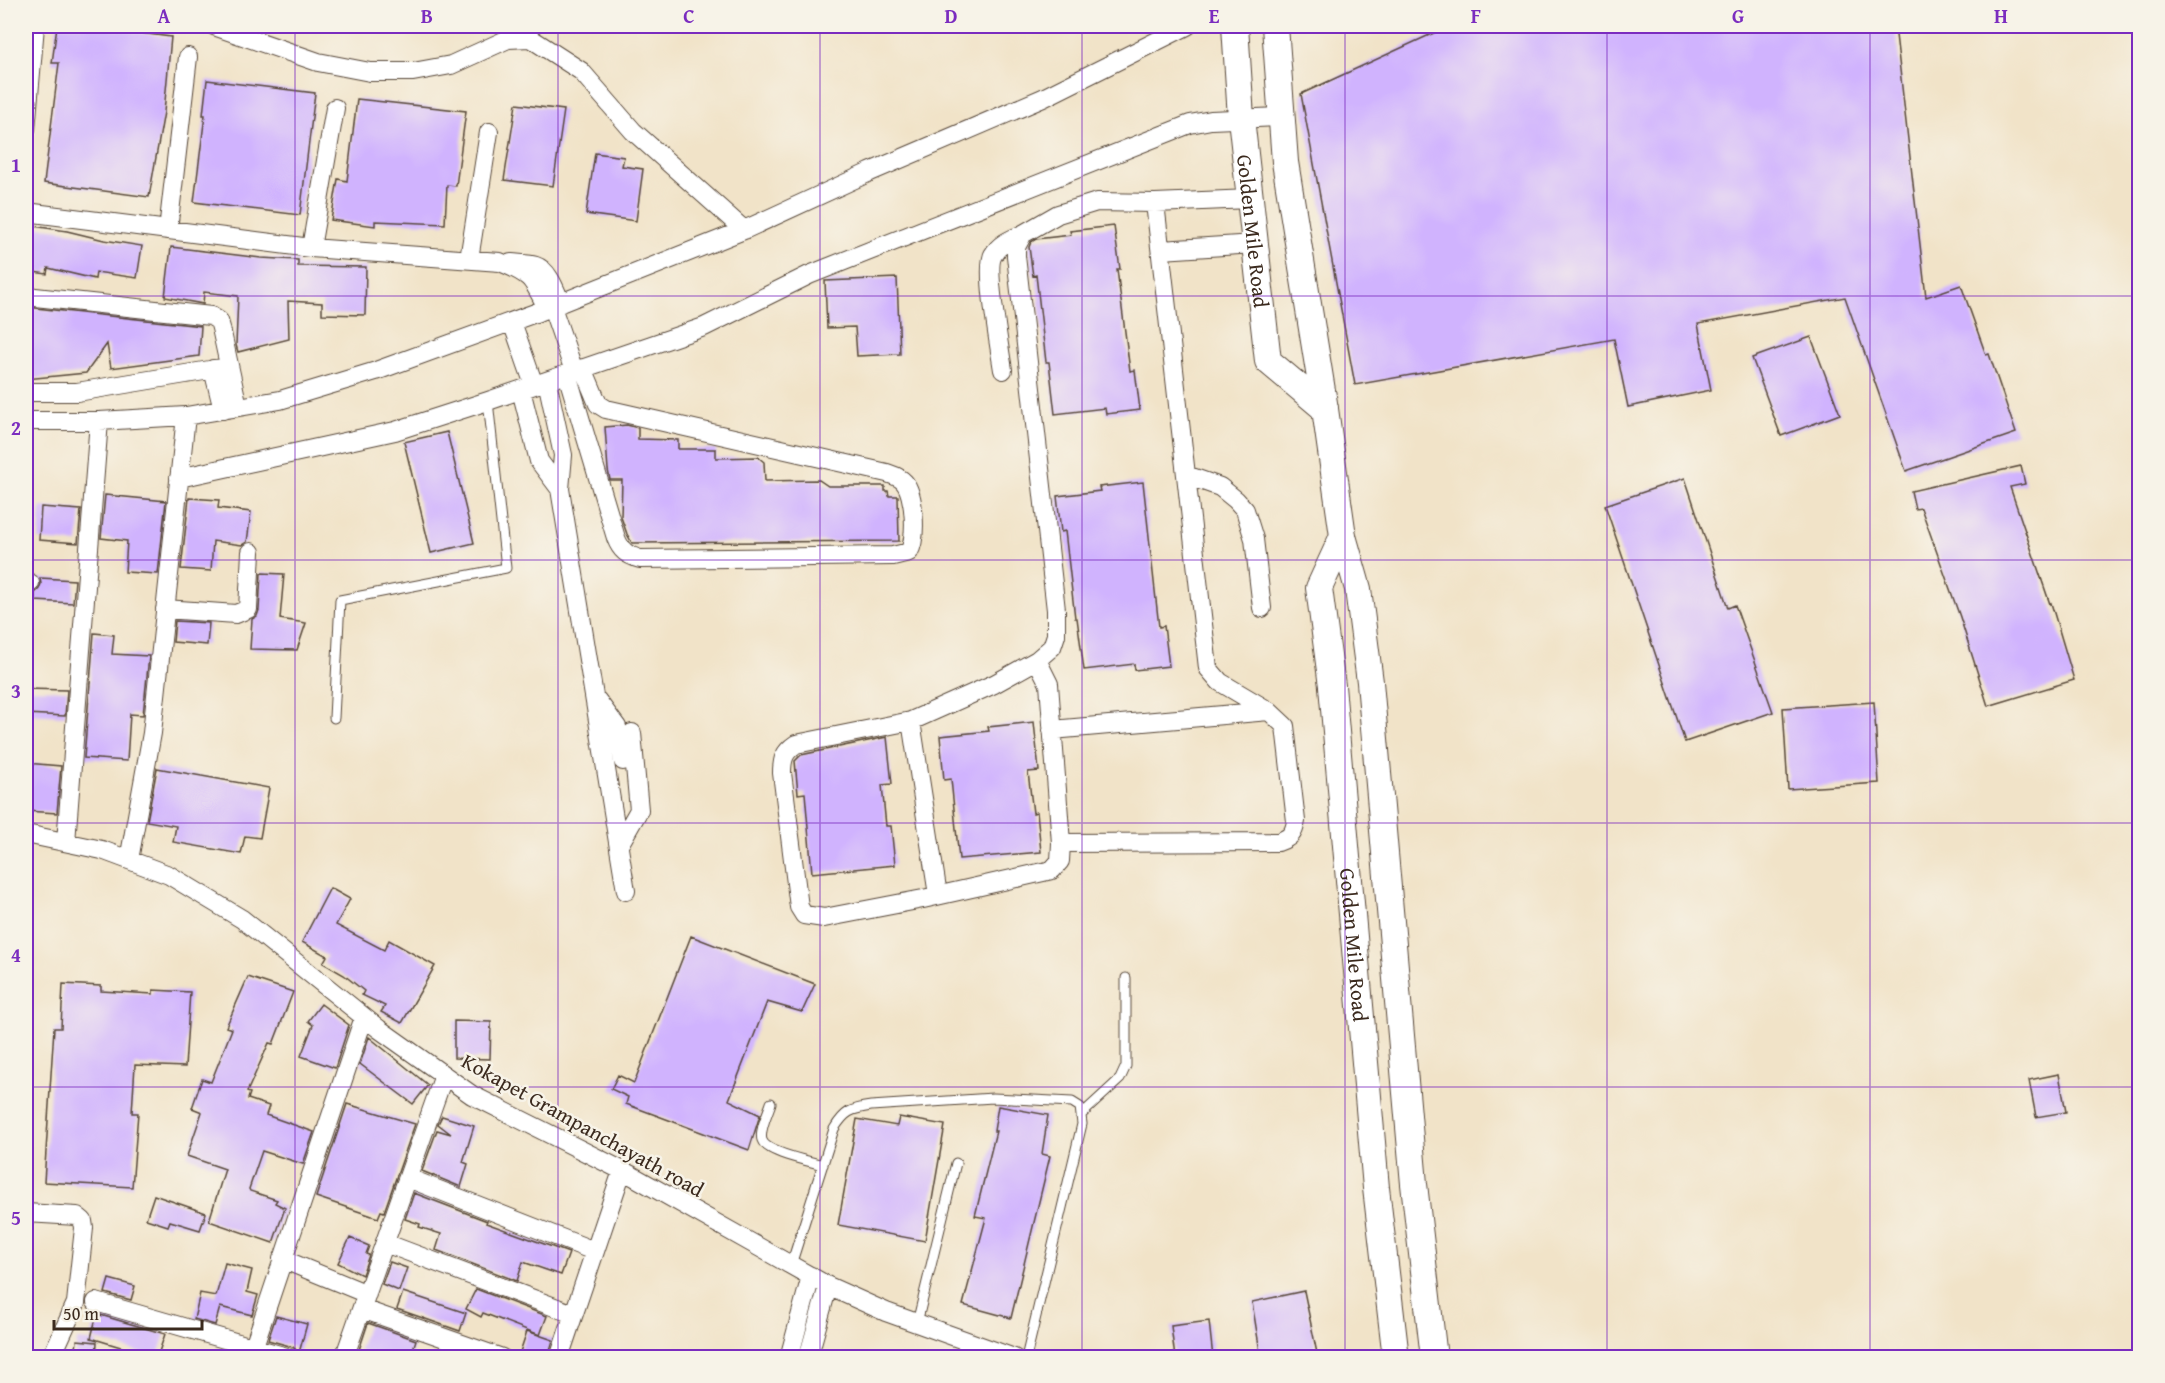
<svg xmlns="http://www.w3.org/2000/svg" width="2165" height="1383" font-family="'Gentium Book Plus',serif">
  <rect width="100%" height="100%" fill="#f7f3e8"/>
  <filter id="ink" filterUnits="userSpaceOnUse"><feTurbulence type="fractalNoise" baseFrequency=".0167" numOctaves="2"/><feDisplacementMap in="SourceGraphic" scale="12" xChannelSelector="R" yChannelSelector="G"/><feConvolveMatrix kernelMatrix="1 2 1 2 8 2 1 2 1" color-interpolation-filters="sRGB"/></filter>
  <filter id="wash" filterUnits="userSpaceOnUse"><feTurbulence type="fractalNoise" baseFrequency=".008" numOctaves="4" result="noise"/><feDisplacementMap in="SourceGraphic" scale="24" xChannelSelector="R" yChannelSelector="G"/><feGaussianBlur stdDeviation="1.35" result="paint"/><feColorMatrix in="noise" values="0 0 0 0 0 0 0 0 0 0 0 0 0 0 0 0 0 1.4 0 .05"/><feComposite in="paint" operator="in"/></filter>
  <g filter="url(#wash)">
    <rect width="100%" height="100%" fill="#f1e3c8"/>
    <g id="blocks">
      <path fill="#d0b3fe" d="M57,26H111L110,29L171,37L164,112L149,197L44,183L59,63H52Z
        M1449,26H1895L1926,297L1961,285L1986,355L1989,354L2016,433L1906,471L1845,297L1698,324L1711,390L1628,407L1614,339L1355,385L1301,94Z
        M207,80L315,93L300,215L194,202L205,115H203Z
        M357,99L466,111L456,186L447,185L445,224L375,221V226L331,220L338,179L347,181Z
        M516,104L564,110L553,186L504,180Z
        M595,153L624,157L622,166L643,169L636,221L586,214Z
        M26,225L67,231L104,240L142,246L137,278L96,272L95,279L48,268L47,274L26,271Z
        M1114,226L1120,269H1117L1130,371L1135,370L1140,410L1106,414L1105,408L1055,414L1049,362H1046L1036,275L1033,276L1029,247L1031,242L1036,239L1071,235L1070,231Z
        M171,247L261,258L298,260V266L366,267L365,315L322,314V303L288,301L289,339L238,352L236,345L238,296L204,292L203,304L165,297Z
        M897,278L900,354L857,356L855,327L827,328L825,281Z
        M26,307L201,326L199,356L111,368L107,344L86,373L26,379Z
        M1811,337L1840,414L1781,436L1752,358Z
        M627,425L638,428V439L678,440V449H716V458L758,457L764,462L765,481L819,480L828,486H885V491H888L889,496H898L899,541L632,543L627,534L621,517L622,480H610L608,470L605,427Z
        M447,432L474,543L431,553L404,442Z
        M2021,466L2025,484L2010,487L2050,604L2051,603L2074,680L1988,706L1960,617L1921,508L1915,509L1911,491Z
        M1685,478L1728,608L1735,605L1773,712L1685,742L1605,505Z
        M1143,482L1159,627L1164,626L1169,666L1135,670L1134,664L1084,670L1077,618H1075L1065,531L1061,532L1057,496L1100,491L1099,487Z
        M105,495L166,501L158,574L125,572L127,541L101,538Z
        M189,498L219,500L218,508L251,512L247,542L242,545L213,541L211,571L181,569Z
        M41,507L81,510L78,543L39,540Z
        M261,573L284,574L280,619L306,623L297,650L250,649L252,619L257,616L259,610Z
        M40,578L75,580L73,603L35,601V593L39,589L41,584Z
        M175,621L209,623L207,645L173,642Z
        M94,633L114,635L112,654L149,656L143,715L130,714L127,761L84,758Z
        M26,689L67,690L65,716L26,714Z
        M1874,702L1879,783L1788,789L1783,708Z
        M1034,722L1039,771L1028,772L1033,813L1037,812L1041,852L959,859L951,779L944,780L940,736L989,731L988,727Z
        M887,737L892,784L882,785L886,826H891L895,865L812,873L805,793L798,794L795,761L801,755Z
        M26,763L61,766L57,813L26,811Z
        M157,768L269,788L260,838L245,836L241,854L173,842L176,826L147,821Z
        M330,888L350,899L336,925L384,950L389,940L435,966L402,1023L381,1012L385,1006L362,995L364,991L344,975L323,963L327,956L302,942Z
        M691,936L815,984L802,1012L767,1002L729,1100L760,1115L749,1150L626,1104L628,1097L611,1089L618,1075L634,1083Z
        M248,977L293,992L273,1044L269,1043L247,1092L250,1093L248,1099L269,1106L266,1115L314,1132L303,1164L262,1151L249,1189L250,1191L277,1200L275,1203L285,1208L273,1243L209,1221L225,1169L187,1156L202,1112L192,1108L202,1079L211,1082L232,1029L226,1027Z
        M63,984L101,986V991L153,994V990L190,992L185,1067L135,1065L132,1113H138L132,1187L44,1182L54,1028H61Z
        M321,1004L349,1025L335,1068L301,1056L313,1025L308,1021Z
        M454,1021L491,1022L490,1059L454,1058Z
        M369,1037L428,1085L413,1104L360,1064Z
        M2059,1074L2066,1112L2036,1117L2029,1080Z
        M347,1104L415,1124L384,1212L381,1211L378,1218L316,1197Z
        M998,1106L1048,1115L1042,1154L1050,1156L1011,1318L963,1305L986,1218L975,1216L996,1131H994Z
        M442,1116L474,1126L463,1162L468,1164L461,1187L422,1171L437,1130L451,1134L438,1124Z
        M899,1117L945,1125L925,1241L838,1225L857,1119L897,1126Z
        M414,1193L487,1221L486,1223L569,1253L561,1275L523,1262L517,1281L436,1250L441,1234L419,1227L420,1224L405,1219Z
        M154,1195L206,1213L200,1230L170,1221L168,1226L146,1219Z
        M350,1238L369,1246L366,1254L369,1255L362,1275L338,1263Z
        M390,1262L407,1268L399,1291L382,1284Z
        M225,1263L252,1270L247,1292L258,1295L252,1315L220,1307L215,1325L194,1319L200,1293L216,1296Z
        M109,1279L135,1286L131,1300L105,1293Z
        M476,1289L547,1316L540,1335L483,1313L481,1317L466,1309Z
        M1304,1291L1318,1358H1261L1252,1302Z
        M403,1292L466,1313L460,1331L397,1309Z
        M97,1314L165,1334L157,1358L91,1338Z
        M276,1316L307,1324L299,1353L293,1347L268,1340Z
        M1209,1321L1213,1358H1175L1171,1326Z
        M368,1323L416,1340L410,1358H381L359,1350Z
        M527,1331L553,1340L548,1358H518Z
        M77,1340L97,1342L96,1358H75Z"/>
    </g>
  </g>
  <g filter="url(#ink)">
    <use href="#blocks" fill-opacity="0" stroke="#564638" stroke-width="1.5"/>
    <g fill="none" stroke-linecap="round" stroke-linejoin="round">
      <defs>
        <path id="lane" d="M334,718L340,600L506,568L488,401
          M771,1103C768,1113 759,1130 762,1140C766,1153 810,1161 823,1165
          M1082,1114L1120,1079L1126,1066V978
          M791,1265L834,1129C845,1111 851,1109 871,1106L993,1098L1072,1102L1080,1107L1082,1124L1026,1358
          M917,1323L956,1163"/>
        <path id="street" d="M214,26L318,62L370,72H413L451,65L508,39L530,38L581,71L633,131L744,230
          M26,130L35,26
          M26,212L311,248L500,262C532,275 532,278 547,308
          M168,230L188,57
          M311,248L335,108
          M1161,250L1255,244
          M469,259L489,132
          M511,263C519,264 529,264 536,266C549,270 556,292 561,303
          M26,296L211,316L219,321L221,328L238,407
          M552,307L574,371
          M512,322L534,385
          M213,369L223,410
          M1003,370C1000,350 985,268 993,255C1000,243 1012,239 1023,234
          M567,374L616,538C621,551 627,555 640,559L893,556L909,552C917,539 915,494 904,482C900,477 893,475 887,473L606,409L598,404L583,368
          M547,381L563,455L560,489L626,891
          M521,390L539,461L560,489
          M26,392H77L228,367
          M26,421H99L186,416L280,400L376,371L538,312L744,230L870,172L1043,98L1187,26
          M1186,475L1220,487L1236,500L1245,510L1254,539L1262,608
          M179,478L395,431L488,401L704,327L809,275L1190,124L1211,120L1280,117
          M26,583H30
          M165,609L236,614L248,609L251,552
          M1037,660L1049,684L1061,843L1060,861L1052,870L923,899L824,918L804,915L799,907L782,773C782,759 784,752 796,744L911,721L994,684L1037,660L1052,647L1056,635V610L1016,256V247L1023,234L1058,214L1097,202L1155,203L1250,199
          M597,700L617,727L623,761
          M911,721L938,895
          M1052,730L1269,711
          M26,834L102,850L169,875L242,919L379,1029L472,1095L631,1175L828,1286L886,1312L1014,1358
          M66,842L99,421
          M1061,843L1278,842C1290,838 1294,834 1296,821L1285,726L1269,711L1220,682L1208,668L1155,203
          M619,845L639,810L632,733
          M129,860L152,733L186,416
          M408,1178L594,1251
          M26,1213L77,1216L83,1221L84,1228L76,1303L51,1358
          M385,1243L573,1314
          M282,1259L367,1294
          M96,1302L290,1358
          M362,1309L502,1358
          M254,1346L364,1017
          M344,1358L444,1075
          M559,1358L622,1171
          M789,1358L811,1276
          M808,1358L828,1286"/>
        <g id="secondary">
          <path id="s1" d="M1235,26L1241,118L1268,361L1325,409L1285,162L1275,26"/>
          <path d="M1325,409L1343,536L1358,589L1370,682L1414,1184L1434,1358"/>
          <path id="s2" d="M1343,536L1319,588L1332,686L1376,1188L1396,1358"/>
        </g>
      </defs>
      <use href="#lane" stroke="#564638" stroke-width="11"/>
      <use href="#street" stroke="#564638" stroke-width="20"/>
      <use href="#secondary" stroke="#564638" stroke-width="28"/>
      <use href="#lane" stroke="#fff" stroke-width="9"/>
      <use href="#street" stroke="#fff" stroke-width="18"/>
      <use href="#secondary" stroke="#fff" stroke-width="26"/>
    </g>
  </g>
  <path fill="none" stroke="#7b2cbf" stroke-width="1.5" stroke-opacity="0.55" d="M295,26V1358M558,26V1358M820,26V1358M1082,26V1358M1345,26V1358M1607,26V1358M1870,26V1358M26,296H2140M26,560H2140M26,823H2140M26,1087H2140"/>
  <g text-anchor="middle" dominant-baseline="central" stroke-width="5" stroke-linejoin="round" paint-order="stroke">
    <g font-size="21" fill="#3b2a1e" stroke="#f7f3e8">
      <text stroke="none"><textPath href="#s1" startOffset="206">Golden Mile Road</textPath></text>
      <text stroke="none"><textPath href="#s2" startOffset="416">Golden Mile Road</textPath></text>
      <text transform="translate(583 1125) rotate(29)">Kokapet Grampanchayath road</text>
    </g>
  </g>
  <rect width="2165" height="1383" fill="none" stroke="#f7f3e8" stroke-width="66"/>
  <path d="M54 1320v9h148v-9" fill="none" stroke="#3b2a1e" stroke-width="3"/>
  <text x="63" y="1320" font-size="18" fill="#3b2a1e" stroke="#f7f3e8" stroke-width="4.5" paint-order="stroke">50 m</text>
  <rect x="33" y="33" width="2099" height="1317" fill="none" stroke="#7b2cbf" stroke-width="2"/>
  <g font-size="20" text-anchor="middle" font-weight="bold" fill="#7b2cbf">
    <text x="164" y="23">A</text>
    <text x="427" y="23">B</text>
    <text x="689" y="23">C</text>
    <text x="951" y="23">D</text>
    <text x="1214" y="23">E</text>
    <text x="1476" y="23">F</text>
    <text x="1738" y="23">G</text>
    <text x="2001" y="23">H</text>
    <text x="16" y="172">1</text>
    <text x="16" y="435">2</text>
    <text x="16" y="698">3</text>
    <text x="16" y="962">4</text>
    <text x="16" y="1225">5</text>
  </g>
</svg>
